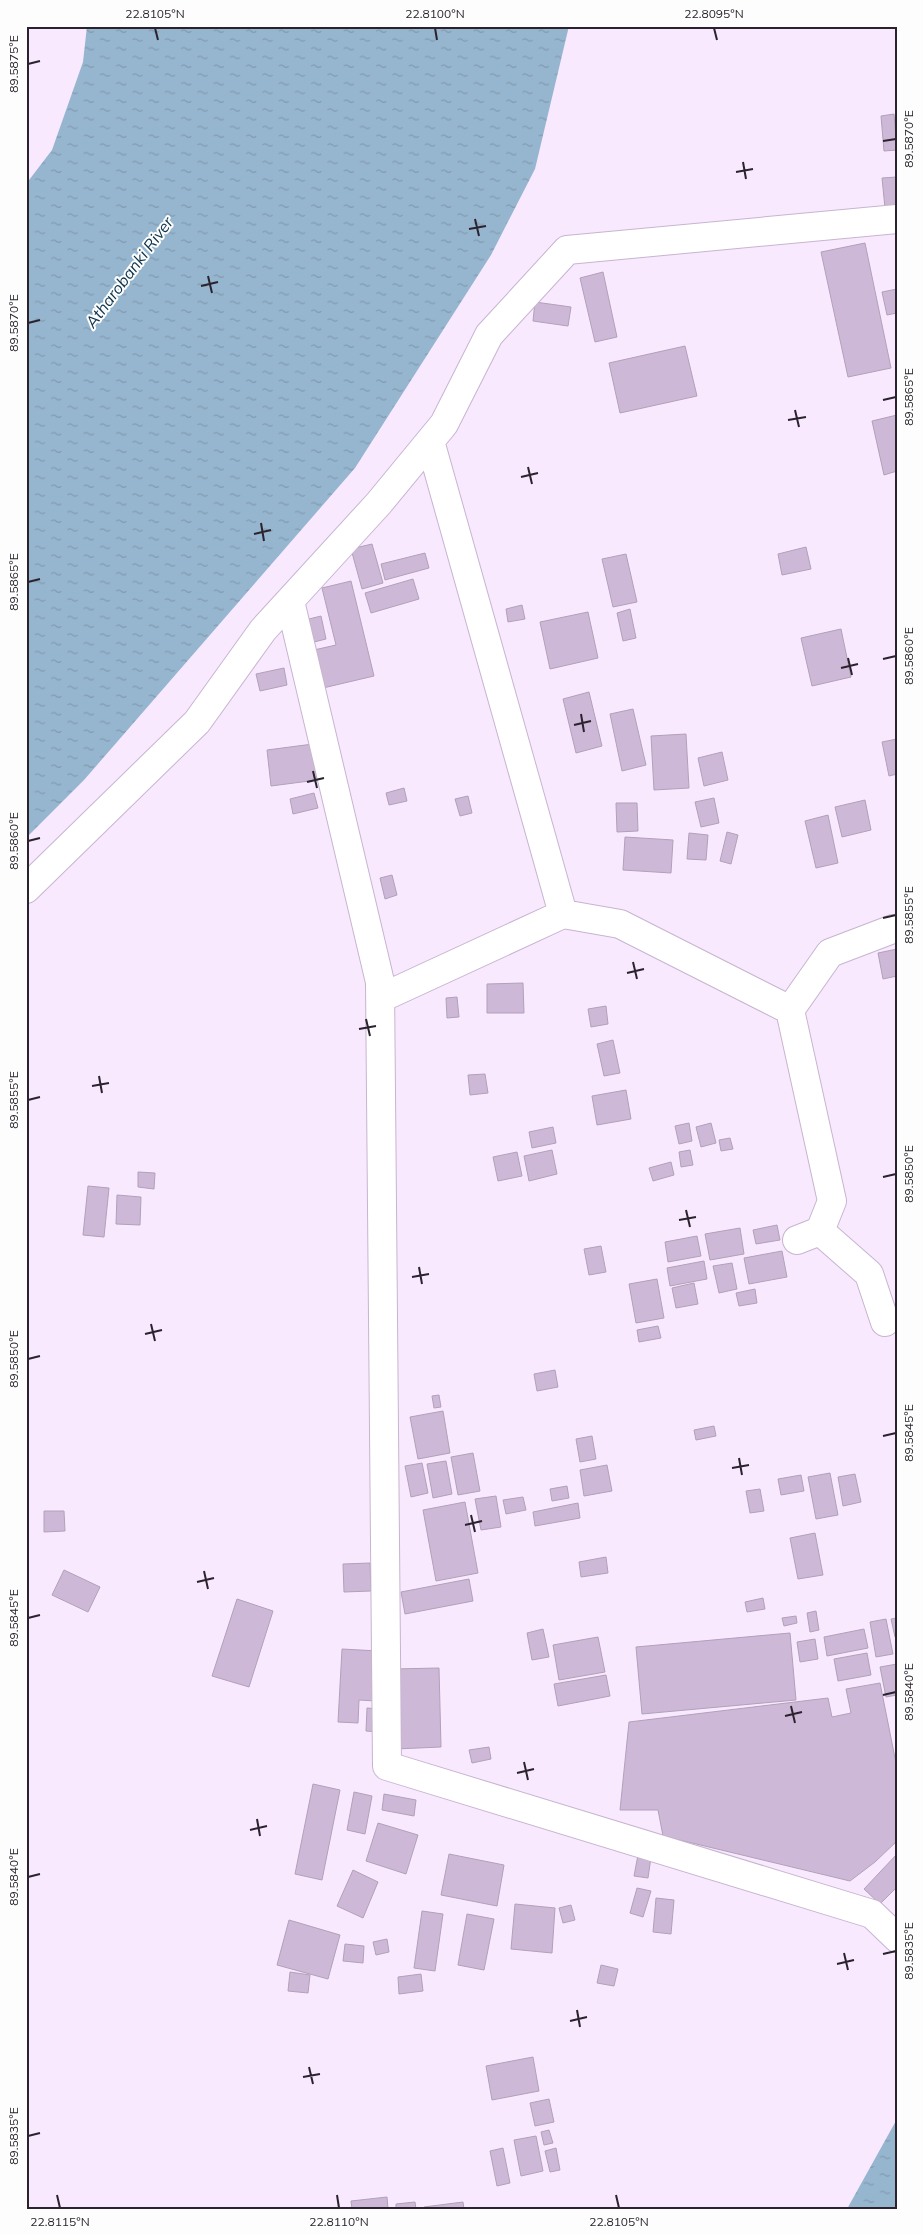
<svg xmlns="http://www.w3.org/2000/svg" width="923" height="2235" font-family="Mulish,sans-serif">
  <defs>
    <pattern id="water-ripples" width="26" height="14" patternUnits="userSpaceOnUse" patternTransform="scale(1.25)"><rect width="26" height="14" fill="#96b5ce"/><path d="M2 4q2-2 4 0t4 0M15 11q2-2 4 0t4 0" fill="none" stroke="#819bb1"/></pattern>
  </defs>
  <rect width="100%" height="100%" fill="#f8e9ff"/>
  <path fill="url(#water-ripples)" d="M87,26H569L535,169L491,255L355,468L84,780L26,838V184L52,150L83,62Z
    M897,2119V2209H847Z"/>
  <path fill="#ceb8d7" stroke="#b2a0b9" d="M894,114L897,150L884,151L881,116Z
    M897,177V207L885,208L882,178Z
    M865,243L891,368L848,377L821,252Z
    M603,272L617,337L595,342L580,278Z
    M897,289V313L887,315L882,292Z
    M535,302L571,307L568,326L533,321Z
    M685,346L697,396L620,413L609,363Z
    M897,415V471L884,475L872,421Z
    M372,544L383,583L362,589L351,549Z
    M806,547L811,569L782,575L778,554Z
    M425,553L429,568L385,580L381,564Z
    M626,554L637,602L613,607L602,559Z
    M413,579L419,599L371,613L365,593Z
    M351,581L374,676L323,688L314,650L336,645L322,588Z
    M522,605L525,619L508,622L506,609Z
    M630,609L636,638L623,641L617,613Z
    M588,612L598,658L550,669L540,622Z
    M321,616L326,639L310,643L305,620Z
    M841,629L851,677L812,686L801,638Z
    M284,668L287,685L260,691L256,674Z
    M589,692L602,746L576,753L563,699Z
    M633,709L646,765L622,771L610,714Z
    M686,734L689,788L654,790L651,736Z
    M897,739V774L889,776L882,742Z
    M313,744L317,780L271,786L267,750Z
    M722,752L728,780L704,786L698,758Z
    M404,788L407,801L389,805L386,793Z
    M314,793L318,808L293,814L290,799Z
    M468,796L472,813L460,816L455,799Z
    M714,798L719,823L701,827L695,802Z
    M865,800L871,830L842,837L835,807Z
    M616,803H637L638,831L617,832Z
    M828,815L838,863L816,868L805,821Z
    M727,832L738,835L731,864L720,861Z
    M689,833L708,835L706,860L687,859Z
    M625,837L673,840L671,873L623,870Z
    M392,875L397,895L385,899L380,878Z
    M897,949V976L883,979L878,953Z
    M523,983L524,1013H487V984Z
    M457,997L459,1017L447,1018L446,998Z
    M606,1006L608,1024L591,1027L588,1009Z
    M613,1040L620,1073L604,1076L597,1044Z
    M485,1074L488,1093L470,1095L468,1075Z
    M626,1090L631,1119L597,1125L592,1096Z
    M689,1123L692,1141L679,1144L675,1126Z
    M711,1123L716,1143L701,1147L696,1127Z
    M553,1127L556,1143L532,1148L529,1132Z
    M730,1138L733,1149L721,1151L719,1140Z
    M552,1150L557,1174L529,1181L524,1156Z
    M690,1150L693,1165L681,1167L679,1152Z
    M517,1152L522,1176L498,1181L493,1157Z
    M671,1162L674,1175L653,1181L649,1168Z
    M138,1172L155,1173L154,1189L138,1187Z
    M88,1186L109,1188L104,1237L83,1235Z
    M117,1195L141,1197L140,1225L116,1224Z
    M777,1225L780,1240L756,1244L753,1230Z
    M740,1228L744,1254L710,1260L705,1234Z
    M697,1236L701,1256L668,1262L665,1242Z
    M601,1246L606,1272L589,1275L584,1249Z
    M782,1251L787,1277L749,1284L744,1258Z
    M704,1261L707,1279L670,1286L667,1268Z
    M732,1263L737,1289L719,1293L713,1266Z
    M657,1279L664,1318L636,1323L629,1284Z
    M694,1283L698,1304L676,1308L672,1288Z
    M755,1289L757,1303L739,1306L736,1293Z
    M658,1326L661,1338L639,1342L637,1330Z
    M555,1370L558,1387L537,1391L534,1374Z
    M439,1395L441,1407L434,1408L432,1396Z
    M443,1411L450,1453L418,1459L410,1417Z
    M714,1426L716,1436L696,1440L694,1430Z
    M592,1436L596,1459L580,1462L576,1439Z
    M473,1453L480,1491L458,1495L451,1457Z
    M446,1461L452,1494L433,1498L427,1464Z
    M422,1463L428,1493L411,1497L405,1466Z
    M607,1465L612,1491L584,1496L580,1470Z
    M830,1473L838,1515L816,1519L808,1477Z
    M855,1474L861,1502L843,1506L838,1477Z
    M801,1475L804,1491L781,1495L778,1479Z
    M567,1486L569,1498L552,1501L550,1489Z
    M760,1489L764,1511L750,1513L746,1491Z
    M496,1496L501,1527L481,1530L475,1499Z
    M523,1497L526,1510L506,1514L503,1500Z
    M465,1502L478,1573L436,1581L423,1510Z
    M578,1503L580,1518L535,1526L533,1512Z
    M44,1511H64L65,1531L44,1532Z
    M815,1533L823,1575L798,1579L790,1538Z
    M606,1557L608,1573L581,1577L579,1562Z
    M370,1563L371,1591L344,1592L343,1564Z
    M64,1570L100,1587L88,1612L52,1595Z
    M469,1579L473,1601L405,1614L401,1592Z
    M763,1598L765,1609L747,1612L745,1602Z
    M237,1599L273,1611L249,1687L212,1676Z
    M816,1611L819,1630L810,1632L807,1613Z
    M796,1616L797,1623L784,1626L782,1618Z
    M897,1618V1636L895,1637L891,1619Z
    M886,1619L893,1654L876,1657L870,1622Z
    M543,1629L549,1657L532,1660L527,1633Z
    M864,1629L868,1648L827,1656L824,1637Z
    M790,1633L796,1700L642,1714L636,1647Z
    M598,1637L605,1672L559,1680L553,1645Z
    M815,1639L818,1659L800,1662L797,1642Z
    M342,1649L378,1651L376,1701L359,1700L358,1723L338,1722Z
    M867,1653L871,1675L838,1681L834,1659Z
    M897,1664V1695L886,1697L880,1667Z
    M439,1668L441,1747L395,1749L393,1669Z
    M606,1675L610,1696L558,1706L554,1684Z
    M880,1683L897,1768V1841L875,1862L850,1881L663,1836L658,1810H620L629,1722L828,1698L832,1717L851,1713L846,1689Z
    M367,1708L381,1709L380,1732L366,1731Z
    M489,1747L491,1759L472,1763L469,1750Z
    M313,1784L340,1790L322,1880L295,1874Z
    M354,1792L372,1796L365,1834L347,1830Z
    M384,1794L416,1800L414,1816L382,1810Z
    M378,1823L418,1835L406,1874L366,1861Z
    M449,1854L504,1865L497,1906L441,1895Z
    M897,1854V1887L880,1904L864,1889Z
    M638,1855L651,1857L648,1878L634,1876Z
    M353,1870L378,1882L363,1918L337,1906Z
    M637,1888L651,1891L643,1917L630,1913Z
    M656,1898L674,1900L671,1934L653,1932Z
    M515,1904L555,1908L552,1953L511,1949Z
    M571,1905L575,1920L563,1923L559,1908Z
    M422,1911L443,1914L435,1971L414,1968Z
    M467,1914L494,1919L484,1970L458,1965Z
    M289,1920L340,1935L328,1979L277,1965Z
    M387,1939L389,1952L376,1955L373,1942Z
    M345,1944L364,1946L363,1963L343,1961Z
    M601,1965L618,1969L614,1986L597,1983Z
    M290,1972L310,1975L308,1993L288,1991Z
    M421,1974L423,1991L399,1994L398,1977Z
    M533,2057L539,2091L492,2100L486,2066Z
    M549,2099L554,2122L535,2126L530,2103Z
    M549,2130L553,2143L544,2145L541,2132Z
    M536,2136L543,2171L521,2176L514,2140Z
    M503,2148L510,2183L497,2186L490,2151Z
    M556,2148L560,2170L550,2172L545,2151Z
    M387,2197L388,2209H352L351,2201Z
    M415,2202L416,2209H396V2204Z
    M463,2202L464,2209H424V2207Z"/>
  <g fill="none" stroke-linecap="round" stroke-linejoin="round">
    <defs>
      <path id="street" d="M430,441L563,914L620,924L790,1010
        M290,601L380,982L387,1766L872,1914L897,1938
        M26,889L197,722L263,630L379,503L444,424L489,335L567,250L897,219
        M381,998L563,914
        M820,1231L832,1201L790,1010L830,953L893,929
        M797,1240L820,1231L869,1274L885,1322"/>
    </defs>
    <use href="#street" stroke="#c7b5cf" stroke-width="30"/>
    <use href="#street" stroke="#fff" stroke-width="28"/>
  </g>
  <path fill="none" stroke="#2a232d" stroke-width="2" d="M155,28L158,40M435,28L437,40M714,28L717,40M28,64L40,61M883,141L896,139M743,162L746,179M736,172L753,169M475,219L479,236M469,229L486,226M208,276L212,293M201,286L218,282M28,323L40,320M883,400L896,397M795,410L799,427M788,420L806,417M528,467L532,484M521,477L538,473M261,523L264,541M254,534L271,530M28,582L40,579M848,658L852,675M883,659L896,656M841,668L858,664M581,714L584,732M574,725L591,721M313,771L317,788M307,782L324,778M28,841L40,838M883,918L896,915M633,962L637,979M627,973L644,969M366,1019L370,1036M359,1029L376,1026M99,1076L102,1093M92,1086L109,1083M28,1100L40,1097M883,1177L896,1174M686,1210L690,1227M679,1220L696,1217M419,1267L422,1284M412,1277L429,1274M151,1324L155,1341M145,1334L162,1330M28,1359L40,1356M883,1436L896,1433M739,1458L742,1475M732,1468L749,1465M471,1515L475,1532M465,1525L482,1521M204,1571L208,1589M197,1582L214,1578M28,1618L40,1615M883,1695L896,1692M791,1706L795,1723M785,1716L802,1712M524,1762L528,1780M517,1773L534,1769M257,1819L260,1836M250,1830L267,1826M28,1877L40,1874M844,1953L848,1970M883,1954L896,1951M837,1964L854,1960M577,2010L580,2027M570,2021L587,2017M309,2067L313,2084M303,2077L320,2074M28,2136L40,2133M57,2195L60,2208M337,2195L339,2208M616,2195L619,2208"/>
  <g text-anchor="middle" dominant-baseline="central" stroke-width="4" stroke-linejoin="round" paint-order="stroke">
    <g font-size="16" font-style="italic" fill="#0b314b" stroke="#fcfdfc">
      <text transform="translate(129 272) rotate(-53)">Atharobanki River</text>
    </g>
  </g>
  <rect width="923" height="2235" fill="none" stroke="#fcfdfc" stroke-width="55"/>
  <rect x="28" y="28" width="868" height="2180" fill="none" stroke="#2a232d" stroke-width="2"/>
  <g font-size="12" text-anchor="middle" fill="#2a232d">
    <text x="155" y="18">22.8105°N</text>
    <text x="435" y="18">22.8100°N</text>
    <text x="714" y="18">22.8095°N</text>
    <text transform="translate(14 64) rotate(-90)" y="4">89.5875°E</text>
    <text transform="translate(909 139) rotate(-90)" y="4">89.5870°E</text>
    <text transform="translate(14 323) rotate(-90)" y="4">89.5870°E</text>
    <text transform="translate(909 397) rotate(-90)" y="4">89.5865°E</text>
    <text transform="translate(14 582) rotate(-90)" y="4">89.5865°E</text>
    <text transform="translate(909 656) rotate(-90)" y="4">89.5860°E</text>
    <text transform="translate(14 841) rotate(-90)" y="4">89.5860°E</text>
    <text transform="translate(909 915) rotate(-90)" y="4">89.5855°E</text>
    <text transform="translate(14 1100) rotate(-90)" y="4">89.5855°E</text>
    <text transform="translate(909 1174) rotate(-90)" y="4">89.5850°E</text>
    <text transform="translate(14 1359) rotate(-90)" y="4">89.5850°E</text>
    <text transform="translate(909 1433) rotate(-90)" y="4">89.5845°E</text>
    <text transform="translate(14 1618) rotate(-90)" y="4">89.5845°E</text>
    <text transform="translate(909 1692) rotate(-90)" y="4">89.5840°E</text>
    <text transform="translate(14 1877) rotate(-90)" y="4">89.5840°E</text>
    <text transform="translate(909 1951) rotate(-90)" y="4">89.5835°E</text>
    <text transform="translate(14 2136) rotate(-90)" y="4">89.5835°E</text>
    <text x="60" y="2226">22.8115°N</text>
    <text x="339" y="2226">22.8110°N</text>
    <text x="619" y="2226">22.8105°N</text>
  </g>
</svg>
